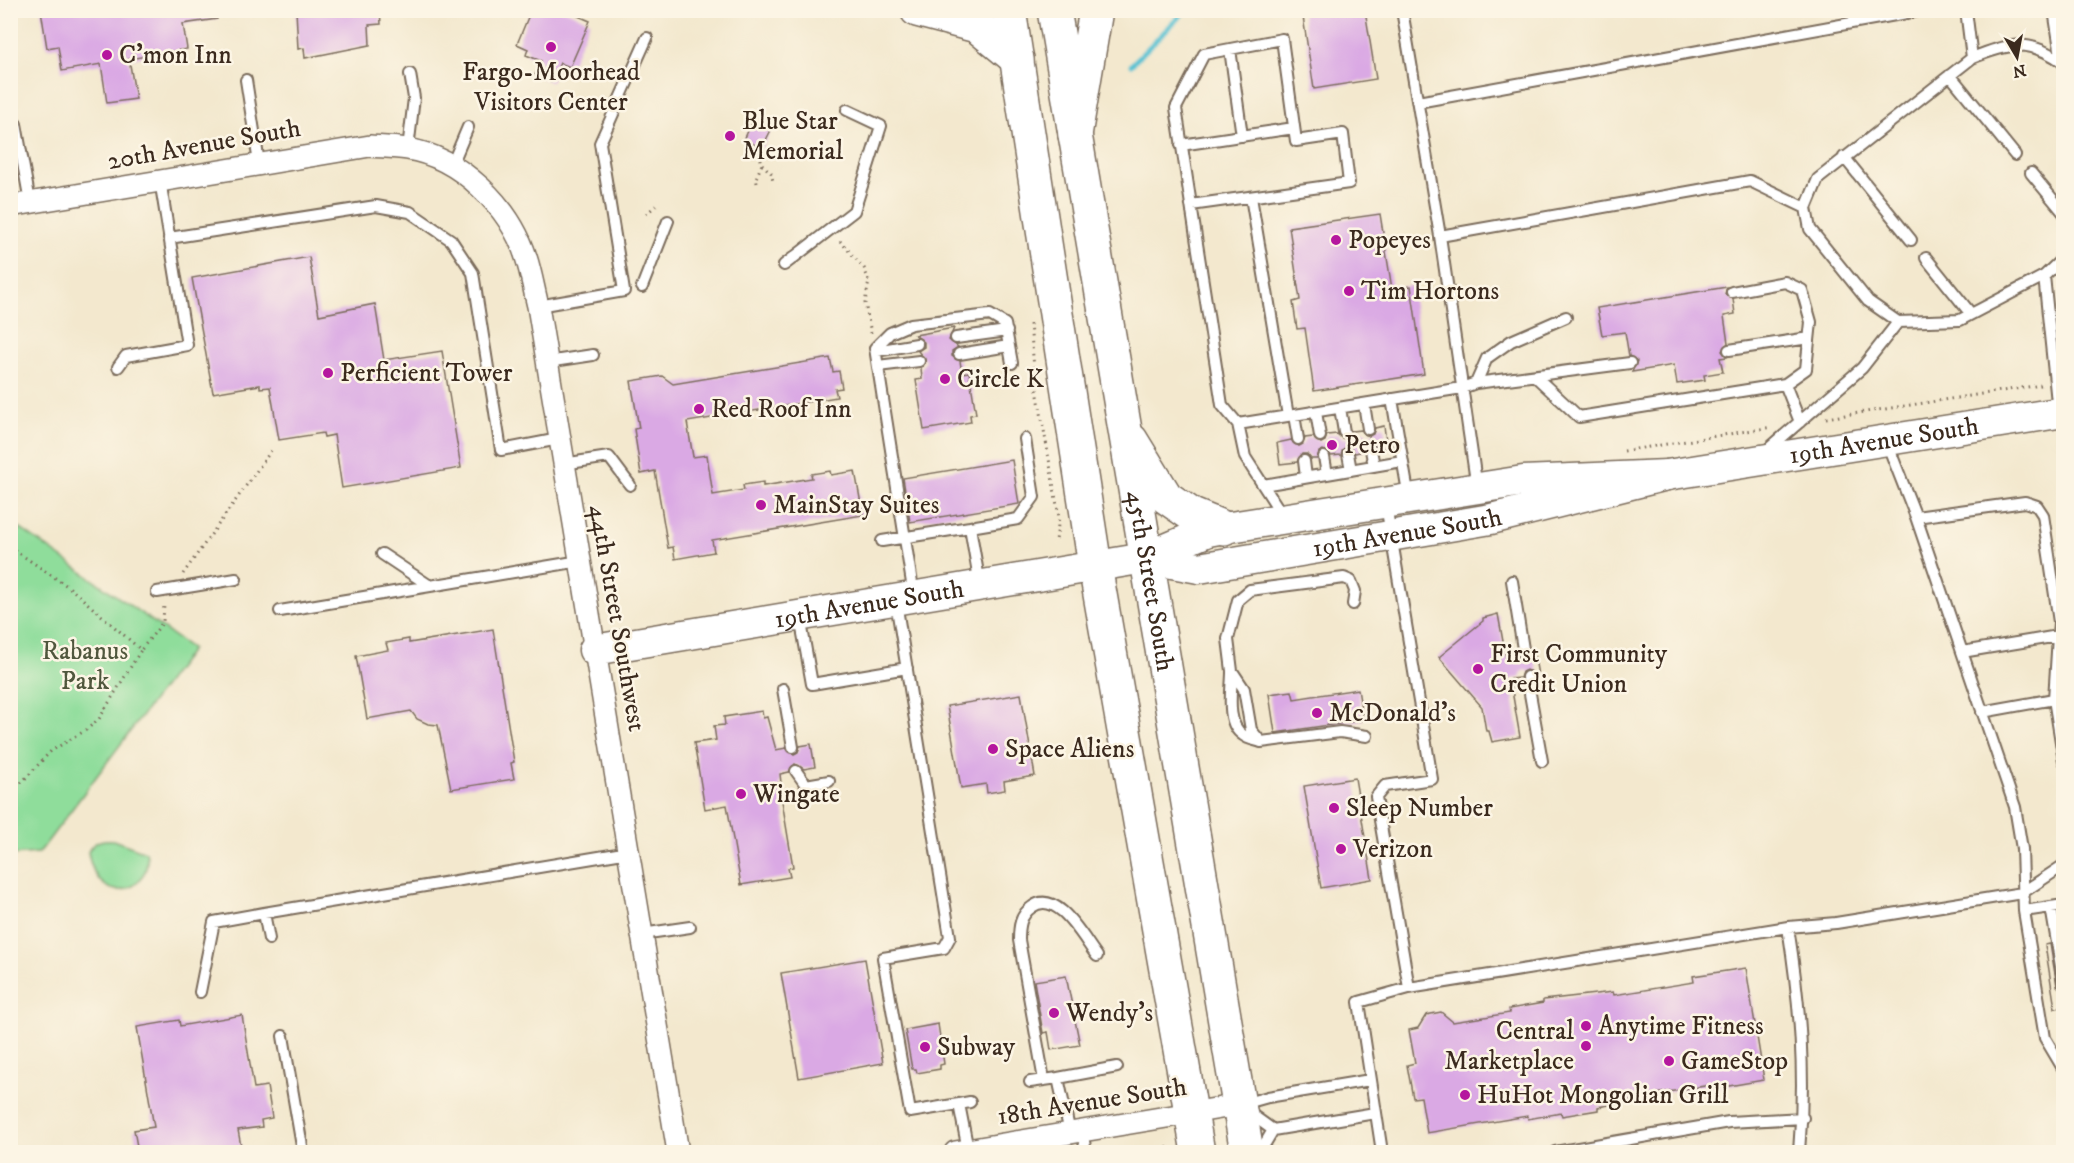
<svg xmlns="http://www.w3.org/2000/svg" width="2074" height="1163" font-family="'IM FELL DW Pica',serif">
  <rect width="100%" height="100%" fill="#fcf5e5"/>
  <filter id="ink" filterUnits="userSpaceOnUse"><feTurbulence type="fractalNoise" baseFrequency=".0167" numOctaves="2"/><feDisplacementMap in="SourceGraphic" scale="12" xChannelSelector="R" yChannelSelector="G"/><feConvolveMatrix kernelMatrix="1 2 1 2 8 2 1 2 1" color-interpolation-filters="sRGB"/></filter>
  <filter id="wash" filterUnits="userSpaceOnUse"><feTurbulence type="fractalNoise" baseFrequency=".008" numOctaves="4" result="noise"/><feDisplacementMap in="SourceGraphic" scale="24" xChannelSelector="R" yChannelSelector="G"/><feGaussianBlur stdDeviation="1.35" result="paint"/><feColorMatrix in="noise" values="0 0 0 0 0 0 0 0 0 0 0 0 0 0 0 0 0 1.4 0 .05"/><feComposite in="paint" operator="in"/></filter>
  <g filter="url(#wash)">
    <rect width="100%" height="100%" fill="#f3e8ce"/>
    <path fill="#8fdd9b" stroke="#65845c" stroke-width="1.5" d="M11,522L192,649L39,853L11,855Z
      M113,840L146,852C155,889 99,915 88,852C93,841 102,839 113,840Z"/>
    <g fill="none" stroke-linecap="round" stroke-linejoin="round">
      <path stroke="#58c2d3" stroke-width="5" d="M1131,65L1186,10"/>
    </g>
    <g id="blocks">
      <path fill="#daa9e4" d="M41,10H217V19L183,24L187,49L129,59L136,99L107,103L101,64L62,71L58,46L47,48Z
        M296,10H380L381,24L369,25L370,45L305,58L304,48L298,49Z
        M531,10H564L590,21L570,67L560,63L551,82L535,75L541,61L526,55L528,49L517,44Z
        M1302,10H1365L1376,79L1314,89Z
        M752,122L771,130L762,148L744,140Z
        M1380,214L1392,289L1411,286L1424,374L1314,391L1305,328L1297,329L1293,302L1300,300L1289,227Z
        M309,257L319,315L375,304L384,360L442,351L461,468L342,488L334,435L324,437L323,433L279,440L270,387L260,388V385L213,393L192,278Z
        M1727,287L1725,294L1733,299L1735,314L1724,316L1728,343L1722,351L1727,357L1720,358L1723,372L1704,375L1705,380L1677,384L1674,365L1632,372L1637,361L1629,356L1625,332L1602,335L1597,308Z
        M954,328L949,340L958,347L952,351V356L960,361L962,373L969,372L976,414L970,415L971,422L924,430L916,380L922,379L921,368L926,361L918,351L924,347V342L915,335Z
        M830,358L833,372L839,371L842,388L835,389L837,397L687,422L693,457L707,455L713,495L744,490L743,485L763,482V486L812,478L811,474L830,471L831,475L855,471L863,515L712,540L714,552L675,559L673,547L668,548L655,471L641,474L634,429L639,428L631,381L662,376L673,384Z
        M1384,426L1387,448L1378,449L1370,443L1366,445L1364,451L1355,453L1347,447L1343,449L1341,455L1331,456L1329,452L1323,450L1319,452L1317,459H1311L1307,454H1302L1297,462L1280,464L1277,443L1291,440L1299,446L1303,444L1305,438L1313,437L1321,443L1325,441L1327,435L1337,434L1345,439L1349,437L1351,431L1361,430L1369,436L1373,434L1375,428Z
        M1012,460L1019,504L910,522L903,478Z
        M1498,614L1506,658L1517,656L1521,662H1526L1534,653L1538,675L1526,670L1522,672L1520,678L1510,679L1520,737L1492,742L1489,731H1486L1482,707L1439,657L1483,621V618Z
        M493,629L514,762L511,763L514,779L451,789L438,725L428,724L417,719L411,711L367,719L356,656L388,650L386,643L409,639V643Z
        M1358,689L1363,720L1275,733L1269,694L1292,691L1294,699Z
        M1021,694L1035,776L1004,781L1005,790L987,793L986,784L961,788L947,706Z
        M762,711L763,718L767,717L776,750L786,748L794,754L798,752L800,746L811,744L815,767L804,769L795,764L789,772L780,774L781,783H779L793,867L788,868L790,877L741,885L727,805L705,809L694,743L716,740L714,726L725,725L724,717Z
        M1355,778L1372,879L1321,888L1304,786Z
        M2050,944L2057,986L2064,991V1007L2055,1008L2045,945Z
        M865,959L883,1063L799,1078L781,973Z
        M1746,968L1764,1080L1711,1089V1085L1631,1098L1632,1101L1598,1107V1110L1562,1116L1561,1113L1528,1119L1527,1116L1427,1133L1421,1097L1413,1098L1407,1065L1415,1063L1409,1030L1418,1028L1426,1015L1441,1012L1453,1022L1510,1013L1509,1009L1543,1003V1000L1613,992L1614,995L1694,982L1693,976Z
        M1066,976L1080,1045L1051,1050L1048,1032L1043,1033L1034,981Z
        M242,1015L254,1088L267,1086L272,1118L261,1120L262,1127L238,1130L242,1152H138L134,1130L154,1127L137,1027L179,1020L180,1026Z
        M938,1024L944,1064L940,1065V1069L917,1073L916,1069H912L905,1030Z"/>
    </g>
  </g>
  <g filter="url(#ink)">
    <use href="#blocks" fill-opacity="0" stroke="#7b6c5c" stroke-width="1.5"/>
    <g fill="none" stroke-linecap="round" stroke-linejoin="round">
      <defs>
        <path id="lane" d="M1402,10L1440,236
          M1966,10L1972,58
          M2054,10L2062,62
          M1230,49L1242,136
          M2064,63C2030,38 2009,43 1972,58L1818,179L1806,208L1810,229L1868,301L1898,322L1960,320L2044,276L2064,257
          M1950,75L2015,155
          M246,80L259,163
          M1418,102L1923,10
          M16,124L30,202
          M1181,145L1294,128
          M408,149L414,98L410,74
          M1844,157L1911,240
          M451,167L468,127
          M2031,173L2064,213
          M1251,197L1288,416
          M1191,205L1349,183L1343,134L1296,141L1282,39L1204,54L1176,108L1222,405L1238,424
          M169,238L376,206L410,212L451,240L473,273L501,450L559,439
          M1926,258L1971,314
          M784,265L854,211L881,126L847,110
          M2044,276L2058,412
          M642,287L668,221
          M538,306L624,291L600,143L647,38
          M956,338L1007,331
          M1729,350L1809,338
          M876,351L917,344
          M959,354L1009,346
          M547,362L593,355
          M878,366L919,361
          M118,367L126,356L187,345L160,180
          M1535,376L1579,417L1785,384L1806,369L1811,322L1802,290L1785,282L1732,292
          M1476,383L1487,358L1511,341L1566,317
          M1785,384L1800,422
          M1392,399L1409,498
          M1364,404L1368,429
          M1340,408L1344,432
          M1316,412L1320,436
          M1294,415L1298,439
          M1887,443L1916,517L2015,807L2022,849L2024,911L2045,1038L2064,1070
          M1371,450L1374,466
          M1766,451L1862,368L1898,322
          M1348,454L1351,470
          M1324,457L1327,474
          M1304,461L1306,477
          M563,464L609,457L630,485
          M1263,485L1402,461
          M1477,488L1440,236L1750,181L1806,208
          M1386,505L1432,779L1385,786L1376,797L1409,988
          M1283,516L1245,457L1238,424L1462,388L1476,383L1630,363
          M1916,517L2025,502L2037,506L2043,515L2059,622L2058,636L1962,652
          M970,527L1018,519L1034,497L1025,439
          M882,541L970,527L980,585
          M382,554L430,586L580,561
          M1512,581L1524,655
          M157,592L236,579
          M914,596L875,348L890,333L911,324L990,315L1005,324L1012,363
          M896,602L950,937L944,948L883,958L910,1112L959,1104
          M1353,604L1355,591L1351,581L1344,578L1250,590L1238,600L1228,639L1232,671L1244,689L1251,730L1261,742L1340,732L1367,736
          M280,611L430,586
          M800,617L812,684L907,668
          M1232,672C1232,689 1225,724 1243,735C1248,739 1255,740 1261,742
          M1527,677L1542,761
          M783,689L793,747
          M2054,699L2064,761
          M1982,712L2054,699L2058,636
          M796,771L806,785L829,781
          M2051,907L2064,984
          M2024,911L2064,905
          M642,934L690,927
          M269,939L264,913L629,852
          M200,992L214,922L264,913
          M283,1036L303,1152
          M1058,1078L1117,1067
          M1044,1080L1019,940C1019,927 1020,915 1032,907C1057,888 1083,938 1097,956
          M1030,1082L1058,1078L1070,1133
          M1243,1104L1268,1097L1370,1080
          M1248,1112L1273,1130L1375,1113
          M1082,1131L1086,1152
          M968,1150L959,1104L970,1102
          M1260,1152L1273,1130
          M1382,1152L1359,1002L1409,988L1788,927
          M1555,1152L1729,1122L1803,1118
          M1799,1152C1806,1074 1800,1004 1788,927L1836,923L2022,893L2064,865"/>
        <path id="street" d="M10,206L370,146C382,147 395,147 407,149C460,157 510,207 526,257C531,272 534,290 538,306L678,1152
          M955,1152L1239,1105"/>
        <g id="secondary">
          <path id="s1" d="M1145,558L1199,568L1491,519L1667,475L2064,412"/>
          <path id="s2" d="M594,650L1145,558L1208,531L1224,528L1523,481L1667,475"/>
        </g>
        <g id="primary">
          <path d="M1009,10L1095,566L1198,1152"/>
          <path id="s3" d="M1054,10L1247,1152"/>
          <path d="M1131,440L1166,497L1192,515L1224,528"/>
        </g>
        <path id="highway" d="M917,10L977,26L1017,59
          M1075,135L1096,10"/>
      </defs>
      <use href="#lane" stroke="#7b6c5c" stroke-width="14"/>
      <use href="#street" stroke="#7b6c5c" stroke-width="24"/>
      <use href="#secondary" stroke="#7b6c5c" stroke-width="33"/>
      <use href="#primary" stroke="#7b6c5c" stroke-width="36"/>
      <use href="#highway" stroke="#7b6c5c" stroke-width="36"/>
      <path stroke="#7b6c5c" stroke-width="3" stroke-dasharray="1.5 4.5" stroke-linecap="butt" d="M762,164L771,173L773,181
        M757,183L756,178L762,164L758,147
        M646,214L659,203
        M840,241L864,268L869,281L865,303L871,333
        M1030,324L1035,378L1059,517L1056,541
        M1826,418L2041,385
        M1624,451L1772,427
        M10,547L70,588L141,650L163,622L164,604
        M183,574L273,448
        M10,788L22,782L51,751L86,730L99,719L141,650
        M1137,1152L1171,1147"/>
      <use href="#lane" stroke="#fff" stroke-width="10"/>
      <use href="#street" stroke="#fff" stroke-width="21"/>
      <use href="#secondary" stroke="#fff" stroke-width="30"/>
      <use href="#primary" stroke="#fff" stroke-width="33"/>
      <use href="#highway" stroke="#fff" stroke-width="33"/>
    </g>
  </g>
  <g fill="#b5179e" stroke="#fcf5e5" stroke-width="2">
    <circle cx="551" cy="47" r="6"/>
    <circle cx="107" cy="55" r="6"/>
    <circle cx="730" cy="136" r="6"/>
    <circle cx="1336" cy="240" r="6"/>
    <circle cx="1349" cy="291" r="6"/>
    <circle cx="328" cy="373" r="6"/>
    <circle cx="945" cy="379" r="6"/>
    <circle cx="699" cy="409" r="6"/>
    <circle cx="1332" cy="445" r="6"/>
    <circle cx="761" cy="505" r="6"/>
    <circle cx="1478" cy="669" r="6"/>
    <circle cx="1317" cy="713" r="6"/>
    <circle cx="993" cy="749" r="6"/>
    <circle cx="741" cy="794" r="6"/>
    <circle cx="1334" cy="808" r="6"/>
    <circle cx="1341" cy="849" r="6"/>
    <circle cx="1054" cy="1013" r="6"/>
    <circle cx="1586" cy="1026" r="6"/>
    <circle cx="1586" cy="1046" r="6"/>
    <circle cx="925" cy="1047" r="6"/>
    <circle cx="1669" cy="1061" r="6"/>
    <circle cx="1465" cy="1095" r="6"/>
  </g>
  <g text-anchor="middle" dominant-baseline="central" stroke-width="5" stroke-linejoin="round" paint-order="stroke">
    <g font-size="26" fill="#3b2a1e" stroke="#fcf5e5" text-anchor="start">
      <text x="119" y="55">C'mon Inn</text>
      <text x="551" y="72" text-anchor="middle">Fargo-Moorhead<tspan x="551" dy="30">Visitors Center</tspan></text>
      <text x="742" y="121">Blue Star<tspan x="742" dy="30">Memorial</tspan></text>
      <text x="1348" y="240">Popeyes</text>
      <text x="1361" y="291">Tim Hortons</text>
      <text x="340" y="373">Perficient Tower</text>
      <text x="957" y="379">Circle K</text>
      <text x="711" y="409">Red Roof Inn</text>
      <text x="1344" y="445">Petro</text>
      <text x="773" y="505">MainStay Suites</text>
      <text x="1490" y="654">First Community<tspan x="1490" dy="30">Credit Union</tspan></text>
      <text x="1329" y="713">McDonald's</text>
      <text x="1005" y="749">Space Aliens</text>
      <text x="753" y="794">Wingate</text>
      <text x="1346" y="808">Sleep Number</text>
      <text x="1353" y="849">Verizon</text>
      <text x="1066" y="1013">Wendy's</text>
      <text x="1598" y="1026">Anytime Fitness</text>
      <text x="1574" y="1031" text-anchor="end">Central<tspan x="1574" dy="30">Marketplace</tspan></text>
      <text x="937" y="1047">Subway</text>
      <text x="1681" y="1061">GameStop</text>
      <text x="1477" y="1095">HuHot Mongolian Grill</text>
    </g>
    <g font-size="26" fill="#3b2a1e" stroke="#fcf5e5">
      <text transform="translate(204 145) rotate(-10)">20th Avenue South</text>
      <text stroke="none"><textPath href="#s1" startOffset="752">19th Avenue South</textPath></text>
      <text stroke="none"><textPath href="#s1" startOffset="266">19th Avenue South</textPath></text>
      <text stroke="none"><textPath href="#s3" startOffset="579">45th Street South</textPath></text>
      <text stroke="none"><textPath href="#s2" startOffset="279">19th Avenue South</textPath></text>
      <text transform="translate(617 618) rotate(80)">44th Street Southwest</text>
      <text transform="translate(1092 1102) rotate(-9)">18th Avenue South</text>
    </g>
    <g font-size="26" fill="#50573d" stroke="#fcf5e5">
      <text x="85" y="651">Rabanus<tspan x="85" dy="30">Park</tspan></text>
    </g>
  </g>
  <rect width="2074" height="1163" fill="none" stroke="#fcf5e5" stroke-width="36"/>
  <g transform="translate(2017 57) rotate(170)" stroke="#fcf5e5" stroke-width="4.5" paint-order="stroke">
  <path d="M0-4.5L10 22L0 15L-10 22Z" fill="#3b2a1e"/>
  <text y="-9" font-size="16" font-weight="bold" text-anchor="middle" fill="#3b2a1e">N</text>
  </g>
</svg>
